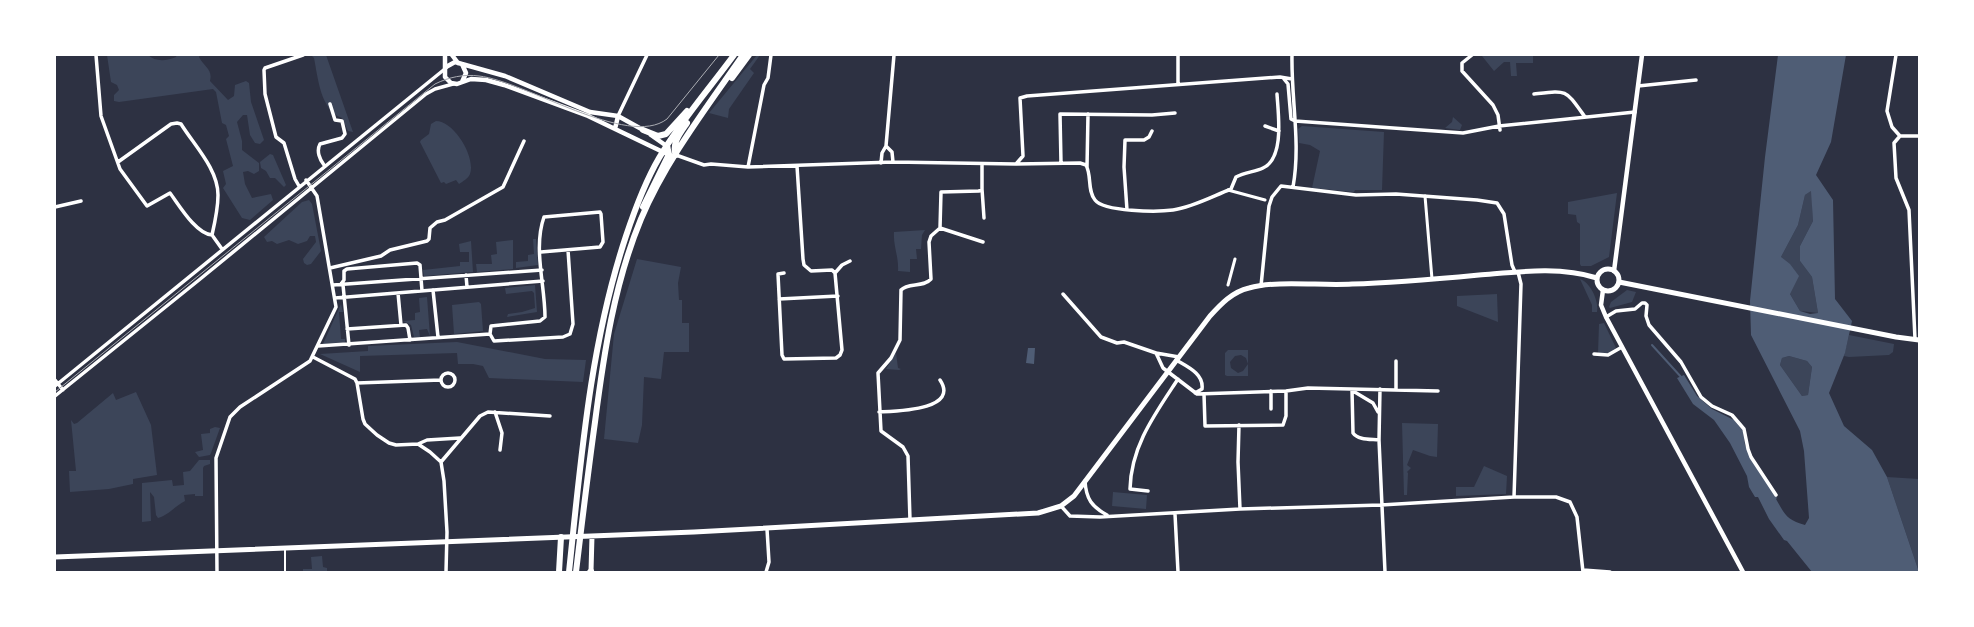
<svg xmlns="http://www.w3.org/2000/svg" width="1974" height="627" font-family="'Source Serif 4',serif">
  <rect width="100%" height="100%" fill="#2d3142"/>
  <path fill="#3c4559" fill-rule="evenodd" d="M107,55H148C155,62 167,61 176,57L177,55H200L199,57C204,67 213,69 210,81L228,100L234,96L235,85L246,81L249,83L251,102L264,140L260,144L255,143L250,135L247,115H243L237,122L242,141V150L259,163V171L254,174L248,171L243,172L245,184L252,198L271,194L273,200L250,220L242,218L223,188L226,184L223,171L233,166L226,139L229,136L226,125L222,123L216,92L213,89L119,102L114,101V95L119,90L117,85L111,82Z
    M311,55H326L353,132L348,131L342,118C320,110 318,77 314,58Z
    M757,55H760L750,69L754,73L729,109L728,118L709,113Z
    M1483,55H1533V63H1516L1517,76H1511L1510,62H1504L1494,71L1482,56Z
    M1453,117L1462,125L1460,130L1445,128L1452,122Z
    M436,121C454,121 476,157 470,174C468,179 463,181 459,184L456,180L446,184L444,182L441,183L420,142L421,140L429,134L431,124Z
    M1302,126L1384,132L1382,190H1355L1354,192L1312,188L1320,151L1310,145L1299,143L1298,129Z
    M270,154L273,155L286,185L284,187L275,178H270L266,171L261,168L260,162Z
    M1812,190L1813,221L1800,246V261L1812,277L1818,313L1800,311L1790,294L1781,257L1798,225L1805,195Z
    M1617,193L1609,257L1591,266H1581L1580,264V224L1577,222L1576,215L1568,214V202Z
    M309,200L312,204L321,251L311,264L307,265L304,263L303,259L316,242L315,236H310L307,241L298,244L289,240L277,244L272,241L267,242L264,237L302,202Z
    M925,230L922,235L921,249H916L917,259H910V272L898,271C899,257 893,246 894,232Z
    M533,239H536L538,265L516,268V262L528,261V255L534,254Z
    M513,240V269L477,272L476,264H492L491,255L497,254L496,242Z
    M471,241L473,272L424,276L423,270L460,266V262H469V252H460L459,244Z
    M637,259L681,267L678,283L679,300H682V323H689V352H664L661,379L644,377L642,425L638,443L604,439L614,334Z
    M1580,279C1591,283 1599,301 1597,312H1592V305Z
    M535,285L537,312L507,317L508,314L522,312L535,308L534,293L532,291L506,294L505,288Z
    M1627,290L1636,292L1632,302L1610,308L1609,307L1611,302Z
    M1497,294L1498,322L1457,306V296Z
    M427,297L430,336L427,329L419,330L420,337H414L411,325L403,321L415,320V313L420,312L419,298Z
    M479,302L481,304L483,331L454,334L452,305Z
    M341,304L343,312H339L341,339H345V342L323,344Z
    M1604,323L1616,348L1609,353H1598L1599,324Z
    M1849,335L1894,344L1893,352L1889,355L1849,357L1844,356Z
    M457,342L545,359L586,360L583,382L489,378L483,366L473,364H458L457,353L360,356V372L320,354L368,351V346Z
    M1228,350H1248V376H1227L1225,375V353ZM1241,355L1246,358L1248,364L1243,371L1238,373L1231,368L1230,362L1235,356Z
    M896,353L898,368L901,369L899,370L886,369Z
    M1789,356L1807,361L1812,367L1808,395L1802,396L1780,365L1782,358Z
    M136,392L151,425L157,475L133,479V484L109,489L70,492L69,471H76L71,420L74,424L77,423L113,393L116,400Z
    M1402,423L1438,424L1437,457L1430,456L1413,450L1407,465L1411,468L1407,472L1408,473L1407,495H1404Z
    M215,427L220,428L211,453L210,455L199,457L195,452L203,450L201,434L210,433V429Z
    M199,460H210V464L204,466L203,468V496H195V494L184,495L185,501C175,506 169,515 158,518L156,515L154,497L150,492L151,521L142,522V483L162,481V485V481L172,480L173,486L184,485L183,472L190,471Z
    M1484,466L1507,476L1506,494L1456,496V487H1474Z
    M1887,477L1919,479V572Z
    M1113,492L1147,495L1146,509L1112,506Z
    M322,556L323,567L327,568V572H303V569H312L311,557Z"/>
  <path fill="#4f5d75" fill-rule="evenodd" d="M1778,55H1846L1831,142L1816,175L1833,200L1835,299L1852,321L1845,353L1829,393L1844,426L1872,450L1887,477L1919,572H1812L1787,541L1784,540L1769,519L1758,497H1755L1749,487L1747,476L1730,443L1714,420L1693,404L1677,378L1684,375L1697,396L1712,409L1734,420L1743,431L1745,445L1753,462L1777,498L1776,499C1785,515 1787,520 1805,525L1809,518L1804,451L1800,431L1751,335L1750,301L1765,157ZM1811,191L1813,221L1800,246V261L1812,277L1818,313L1810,314L1800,311L1790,294L1799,276L1790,264L1781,257L1798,225L1805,195ZM1789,356L1807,361L1812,367L1808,395L1802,396L1780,365L1782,358Z
    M1028,348H1035L1034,364L1026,363Z"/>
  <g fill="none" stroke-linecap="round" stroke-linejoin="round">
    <path stroke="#4f5d75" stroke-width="2" d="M1652,345L1682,378"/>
    <path stroke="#fff" stroke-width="2" d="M285,572V549"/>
    <path stroke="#fff" stroke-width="3" d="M1228,190L1265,200
      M1425,196L1432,279
      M1228,285L1235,259"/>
    <path stroke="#fff" stroke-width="3.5" d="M96,55L101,116L120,169L147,206L170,193C179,205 196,234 212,235L222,249
      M1178,55V84
      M1292,55C1291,99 1301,143 1293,187
      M1472,55L1462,63V71L1493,105L1498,115L1500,130
      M1896,55L1887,111L1892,127L1900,136
      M1284,79L1288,84L1291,119L1295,121
      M1638,86L1696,80
      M1534,94C1568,90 1565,89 1585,117
      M618,116L647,55
      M1295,121L1463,133L1499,126L1635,112
      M1265,126L1279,131
      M886,146L892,152L893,162
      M676,155L704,165L711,164L748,167L893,162L1015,164L1080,163L1086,165C1092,176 1087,190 1095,200C1104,212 1158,212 1173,210C1193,207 1213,196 1231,189L1236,177C1245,172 1255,172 1263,168C1285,158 1278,113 1277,94
      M118,162L171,124L177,123L181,124C194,145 218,169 218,195C218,209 215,222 212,235
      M881,163L882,153L886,146L894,55
      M1061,163L1060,114L1152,115L1175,113
      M1016,164L1023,156L1020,98L1027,96L1280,77L1292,79
      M324,165C320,160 316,151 320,144L342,138L345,134L342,121L335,120L330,104
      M748,167L764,85L768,78L771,55
      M1087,167L1088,114
      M299,186L295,179L284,143L276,137L265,94L264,70L265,68L303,55
      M982,189L984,218
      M55,207L81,201
      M1127,210L1124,167L1125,140H1144L1149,137L1152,131
      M940,228L983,242
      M541,252L600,247L603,242L601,214L600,212L544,217C533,248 545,285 545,317L540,321L491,326L490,334L494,341L563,337L570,334L573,324L568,250
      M330,268L381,256L390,250L427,241L429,239L430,228L437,222L445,220L503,187L524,141
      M784,273L778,274L782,355L784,359L836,358L840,355L842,350L835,273L832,270L811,271L804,265L803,259L797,166
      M835,273L842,265L850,261
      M466,275L467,287
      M341,284L344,280V271L347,269L417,263L420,265L422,291
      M333,285L542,270
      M343,285L349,345
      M1261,286L1269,206L1272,197L1281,186L1356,195L1396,194L1477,200L1497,203L1504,214L1512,265L1515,272
      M433,290L438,337
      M398,293L401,325
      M1063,294L1101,337L1117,343L1124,342L1156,353
      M335,298L543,281
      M779,299L838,296
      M1606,317L1616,311L1635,309L1642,303H1645L1647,305L1646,316L1649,325L1681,362L1701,397L1712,406L1732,415L1744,429L1748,449L1751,457L1776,495
      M347,329L406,325L408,328L410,340
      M1915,339L1909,210L1896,178L1894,143L1900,136H1919
      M318,346L490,334
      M1594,354L1608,355L1622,347
      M313,357L355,379L357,383L363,419L365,424L377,435L389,443L396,445L418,444L430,452L441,462L444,481L447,532L446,572
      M1179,357L1156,353L1163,368L1197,394L1286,391L1308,388L1438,391
      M1176,360C1188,367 1204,374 1202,389L1195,393
      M441 380a7 7 0 1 1 14 0a7 7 0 1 1-14 0Z
      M55,380L63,390
      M357,383L441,380
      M55,386L446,68
      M1380,389L1379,440L1385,572
      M1352,390L1353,433C1358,440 1370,439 1379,440
      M1396,390V361
      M1271,391V409
      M1353,391L1373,403L1378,412
      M1204,394L1205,426L1283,425L1286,416V391
      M55,396L199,280L426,94L435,89L453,84
      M495,412L502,433L500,450
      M879,412C897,411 960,410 940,380
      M1239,425L1238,462L1240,509
      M418,444L427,440L460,438
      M441,462L480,416L488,412L550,416
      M1085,481C1086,499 1092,507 1107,515
      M1148,491L1130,489C1131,446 1155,414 1178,379
      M1514,497L1521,284L1518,272
      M1061,506L1070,516L1100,517L1240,509L1381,505L1514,497H1556L1570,502L1577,517L1583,572
      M1175,514L1178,572
      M910,520L908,456L903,447L881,431L878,373L891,358L900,340L901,290C908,282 923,288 931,279L929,242L931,236L940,228L941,192L979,191L982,189V164
      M1583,570L1610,572
      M217,572L216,458L230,417L240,407L310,361L336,307L317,196L306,180
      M766,572L769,562L767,529"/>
    <path stroke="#fff" stroke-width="4.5" d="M445,55V77L451,83L457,84L471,79L486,80L504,85L588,116L665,153
      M452,55L458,63
      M462,64L505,76L590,112L618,116L645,131
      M446,67L455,62L462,64L466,73L462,82
      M615,129L618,116
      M651,135L668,147
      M1614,271L1642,55
      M1603,290L1601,305L1606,317L1743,572"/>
    <path stroke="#fff" stroke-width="5" d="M1597 280a11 11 0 1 1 22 0a11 11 0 1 1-22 0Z
      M1619,282L1896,337L1919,340
      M55,557L694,532L1038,513L1061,506L1074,496L1210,316C1221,304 1232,292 1249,288C1277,280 1321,286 1352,284C1394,283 1437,279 1479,275C1517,272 1559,266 1597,278
      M591,571L592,536"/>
    <path stroke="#fff" stroke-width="6" d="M732,78L749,55
      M643,130L658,136L666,134L687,111
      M676,155C671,144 681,132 687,123
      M643,207L669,154L667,146
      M559,572L561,537
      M569,572C581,459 590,344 626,236C635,209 645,182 659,158C680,122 709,89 734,55
      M576,572C582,522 588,472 595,422C604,353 614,284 641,219C666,160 707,107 743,55
      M590,572L591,571"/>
    <path stroke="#abadb3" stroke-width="1" d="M55,392L435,84C449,77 464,74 479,76C525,81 628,149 667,119L719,55"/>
  </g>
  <rect width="1974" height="627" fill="none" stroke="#ffffff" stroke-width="112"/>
</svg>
